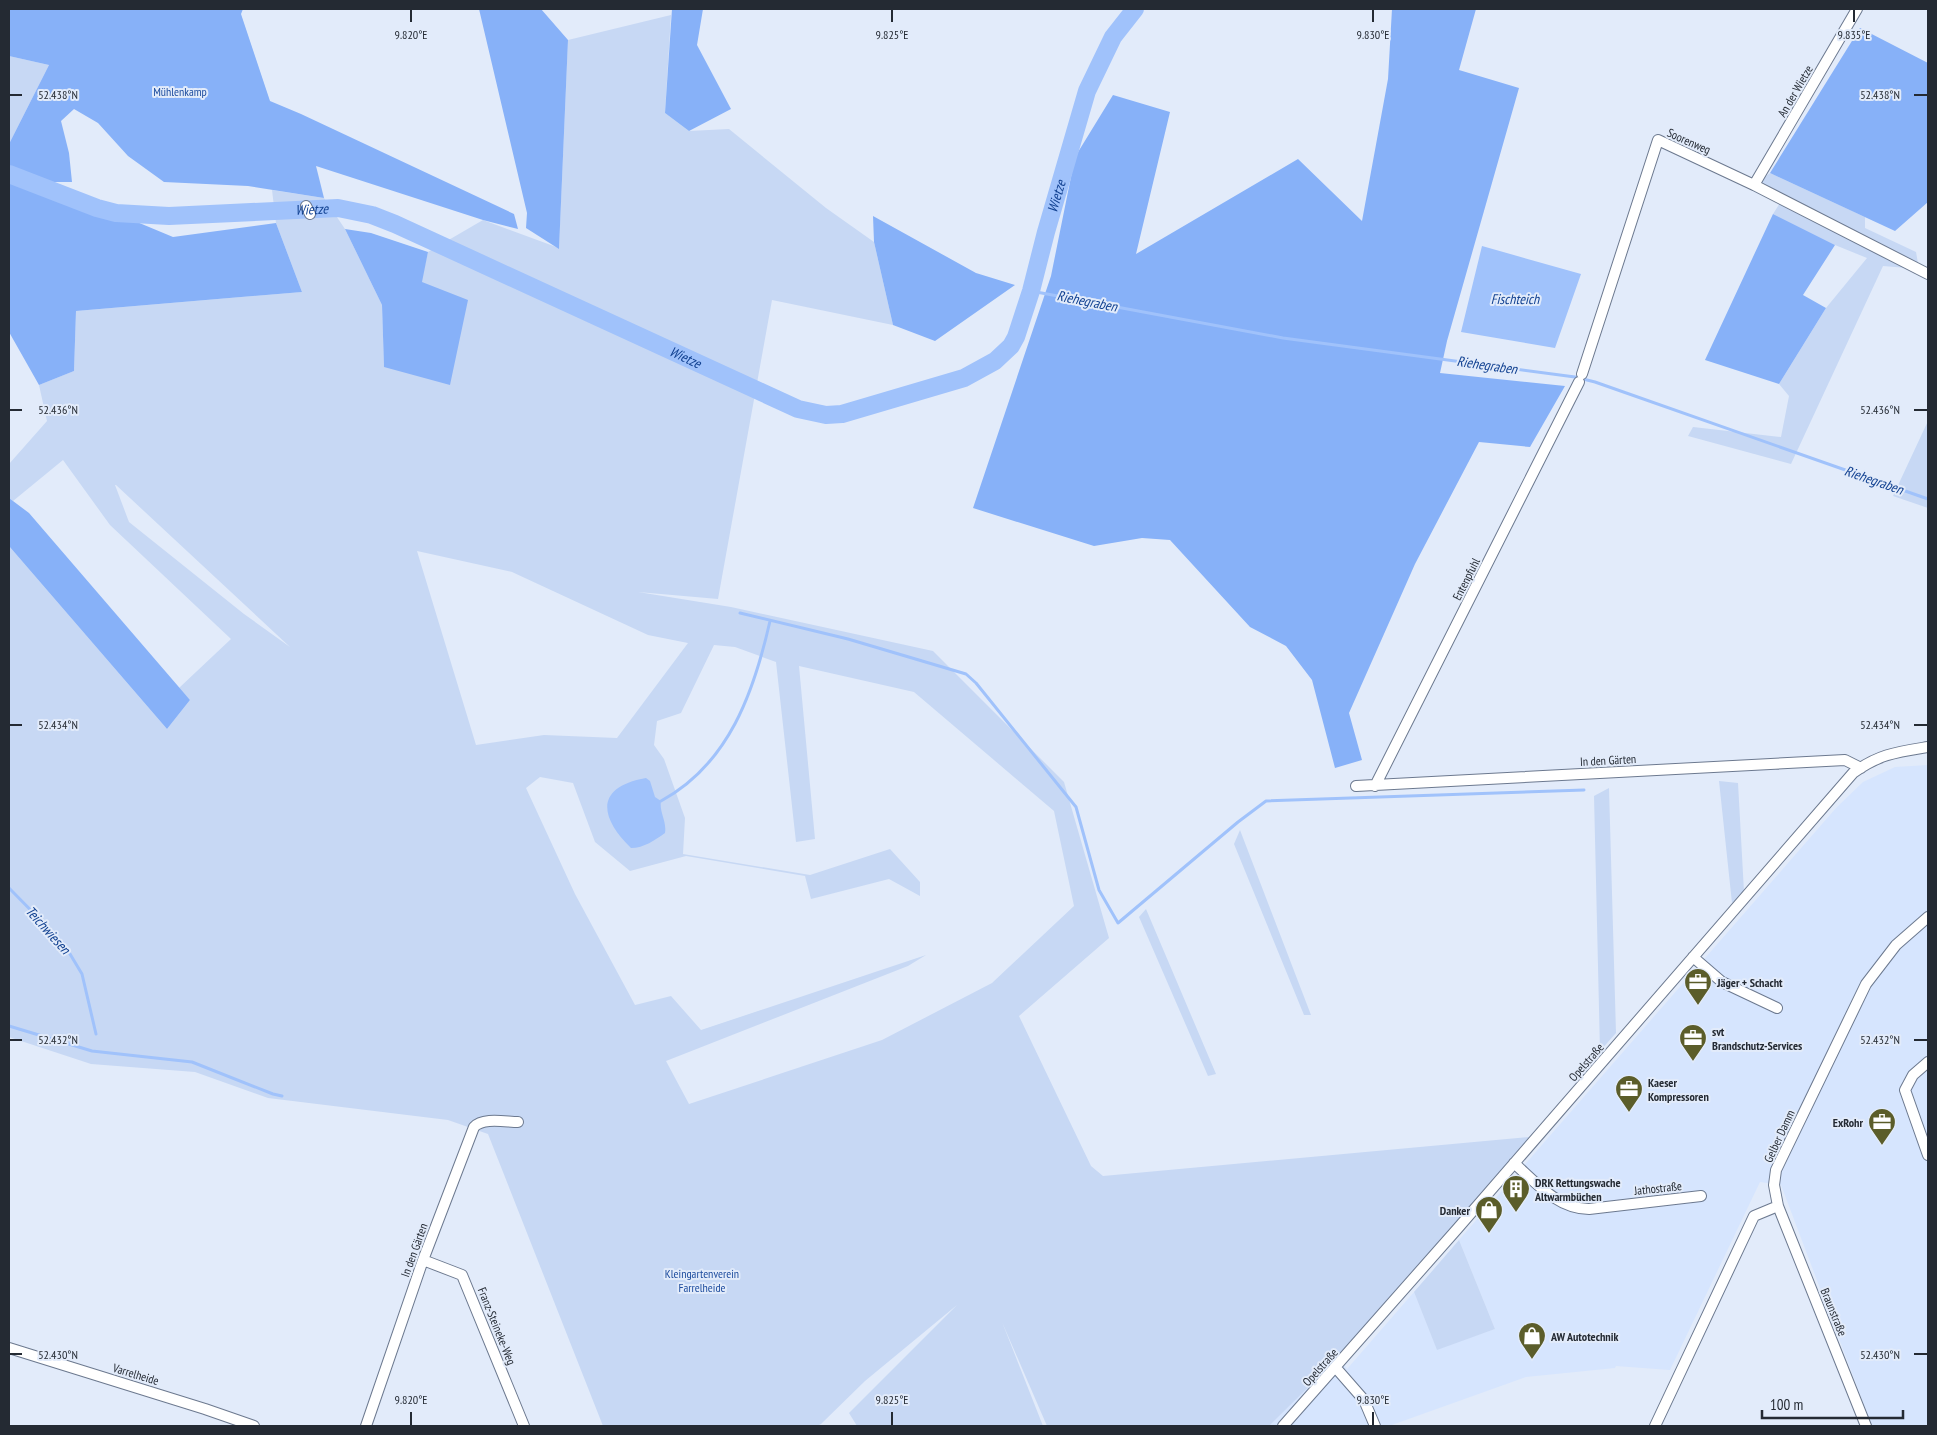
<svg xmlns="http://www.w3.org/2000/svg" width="1937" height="1435" font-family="'PT Sans Narrow',sans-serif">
  <rect width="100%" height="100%" fill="#e2ebfa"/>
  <path fill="#d6e5fe" d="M1928,765V1426H1872L1781,1185L1760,1182L1670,1370L1616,1366L1615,1368L1526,1377L1389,1426H1269L1339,1357L1347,1369L1414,1292L1437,1349L1495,1329L1459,1240L1836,808L1863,782L1895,767Z"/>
  <path fill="#c7d8f4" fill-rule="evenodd" d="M671,15L665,113L689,131L729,129L826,208L874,242L893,325L772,300L718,599L638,592L731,607L933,651L1064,782L1109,938L1019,1016L1091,1166L1103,1176L1530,1137L1339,1357L1269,1426H1047L1002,1322L1043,1426H857L849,1413L957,1305L865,1381L821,1424L817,1426H603L488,1134L448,1120L268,1098L195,1072L91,1064L9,1037V546L167,729L190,700L179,688L231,639L110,525L63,460L13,501L9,498V464L47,421L39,385L74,371L76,311L302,292L276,223L272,190L324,198L345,229L382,305L384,367L421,282L428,252L483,220L559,248L568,40ZM115,485H116L290,647L244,614L129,522ZM417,551L512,572L648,635L688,643L617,738L544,735L476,745ZM714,645L735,647L776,662L796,842L815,839L799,666L914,692L1054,811L1074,906L992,983L882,1040L689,1104L666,1061L908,966L926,955L701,1030L671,996L635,1005L575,894L526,788L540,777L573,783L595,842L630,871L686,856L805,876L811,899L889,879L920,896V882L890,849L810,875L683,854L685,818L664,759L654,745L657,721L681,713Z
    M9,56L49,65L9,144Z
    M1770,173L1865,217V228L1916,252L1919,269L1883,266L1791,464L1688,436L1693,427L1781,437L1789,396L1779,384L1826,308L1867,258L1835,245L1773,214L1782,200L1754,185Z
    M1928,421V508L1893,496Z
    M1719,781L1738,783L1744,892L1732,903Z
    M1609,788L1616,1033L1600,1051L1594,796Z
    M1240,830L1311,1015H1304L1234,844Z
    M1146,909L1216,1074L1208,1076L1139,917Z
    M1459,1240L1495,1329L1437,1350L1414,1292Z"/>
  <path fill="#87b1f8" d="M9,9H243L241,14L270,101L301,114L514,214L518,229L483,220L316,166L324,198L248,186L164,182L128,156L98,123L74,109L61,121L69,153L72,182H41L173,237L276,223L302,292L76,311L74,371L39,385L9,332V144L49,65L9,56Z
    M479,9H541L568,40L559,249L526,228L527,213Z
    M672,9H703L697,45L731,109L689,131L665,113Z
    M1392,9H1476L1459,70L1519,88L1447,341L1440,373L1565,386L1530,447L1479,442L1415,564L1349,713L1362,760L1335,768L1312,680L1286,646L1250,627L1170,540L1142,538L1094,546L973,508L1051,276L1075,157L1113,95L1170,112L1136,254L1298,159L1362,221L1388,79Z
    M1860,28L1928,63V202L1895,231L1770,173Z
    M1773,214L1835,245L1803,295L1826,308L1779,384L1705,360Z
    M873,216L976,273L1015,285L935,341L893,325L874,242Z
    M345,229L371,233L428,252L422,282L468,300L450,385L384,367L382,305Z
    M9,498L29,513L190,700L167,729L9,546Z"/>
  <path fill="#a0c2fb" d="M1482,246L1581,274L1555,348L1461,332Z
    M646,778L650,781L655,797L661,801C659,812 667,821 665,833C655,840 644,848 631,848C599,817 595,787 646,778Z"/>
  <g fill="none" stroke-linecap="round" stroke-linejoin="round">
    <path stroke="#a0c2fb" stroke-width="3" d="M1031,291L1283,338L1575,377L1595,382L1928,499
      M740,613L848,639L966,674L976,683L1076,807L1099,890L1118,923L1238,822L1266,801L1584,790
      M661,801C729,764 754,692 770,621
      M9,888L64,944L82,974L96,1034
      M9,1026L92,1051L192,1062L273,1094L282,1096"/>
    <path stroke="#a0c2fb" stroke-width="18" id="s1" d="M9,174L97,208L116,213L169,216L338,208L372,215L395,224L798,409L826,415L842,414L964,378L995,361L1011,346L1016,337L1031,291L1046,232L1087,91L1113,37L1135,9"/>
    <defs>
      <path id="minor" d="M1754,185L1857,9
        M306,206L310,214
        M1582,374L1658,140L1754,185L1928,274
        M1356,786L1845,760L1861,768
        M1375,786L1579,382
        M1693,957L1722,982L1777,1008
        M1928,1062L1913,1075L1905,1090L1928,1155
        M1514,1163C1536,1183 1558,1209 1589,1209L1701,1196
        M423,1260L462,1275L524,1426
        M9,1348L205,1409L254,1426
        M1336,1368L1364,1400L1375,1426
        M366,1426L423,1260L474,1127C483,1117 506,1122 518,1122
        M1283,1426L1458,1228L1853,773C1879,754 1897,752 1928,747
        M1655,1426L1754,1216L1778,1206
        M1866,1426L1778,1206L1774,1185L1776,1170L1866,984L1896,945L1928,917"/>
    </defs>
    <use href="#minor" stroke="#6c798f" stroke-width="12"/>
    <use href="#minor" stroke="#fff" stroke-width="10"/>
  </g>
  <path fill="none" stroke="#242a33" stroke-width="2" d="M411,10V22M892,10V22M1373,10V22M1854,10V22M10,95H22M1914,95H1927M10,410H22M1914,410H1927M10,725H22M1914,725H1927M10,1040H22M1914,1040H1927M10,1354H22M1914,1354H1927M411,1412V1425M892,1412V1425M1373,1412V1425"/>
  <defs>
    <symbol id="office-pin" viewBox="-11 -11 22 30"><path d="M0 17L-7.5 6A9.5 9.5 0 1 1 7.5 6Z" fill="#5b5d2a" stroke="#e2ebfa"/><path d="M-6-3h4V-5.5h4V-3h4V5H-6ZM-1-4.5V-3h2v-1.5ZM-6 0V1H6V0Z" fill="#fff"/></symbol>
    <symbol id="building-pin" viewBox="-11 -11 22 30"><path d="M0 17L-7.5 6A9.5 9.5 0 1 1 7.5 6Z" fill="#5b5d2a" stroke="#e2ebfa"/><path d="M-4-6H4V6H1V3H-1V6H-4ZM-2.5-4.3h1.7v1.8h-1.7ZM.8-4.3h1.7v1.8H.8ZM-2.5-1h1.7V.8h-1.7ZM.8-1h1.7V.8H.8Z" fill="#fff"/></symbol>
    <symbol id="shop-pin" viewBox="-11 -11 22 30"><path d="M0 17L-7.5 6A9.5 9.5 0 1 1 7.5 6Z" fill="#5b5d2a" stroke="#e2ebfa"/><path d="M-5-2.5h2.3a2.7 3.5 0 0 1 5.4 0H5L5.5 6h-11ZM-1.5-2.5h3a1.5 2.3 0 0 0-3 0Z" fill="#fff"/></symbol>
  </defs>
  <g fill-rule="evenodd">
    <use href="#office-pin" x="1682" y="966" width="32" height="43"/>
    <use href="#office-pin" x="1677" y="1022" width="32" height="43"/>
    <use href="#office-pin" x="1613" y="1073" width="32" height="43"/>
    <use href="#office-pin" x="1866" y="1106" width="32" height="43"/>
    <use href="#building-pin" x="1500" y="1173" width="32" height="43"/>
    <use href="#shop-pin" x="1473" y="1194" width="32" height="43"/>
    <use href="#shop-pin" x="1516" y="1320" width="32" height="43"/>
  </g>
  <g text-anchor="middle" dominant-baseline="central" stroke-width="4" stroke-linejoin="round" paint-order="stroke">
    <g font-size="12" fill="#1d4c9e" stroke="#e2ebfa">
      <text x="180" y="91">Mühlenkamp</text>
      <text x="702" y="1273">Kleingartenverein<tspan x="702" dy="14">Farrelheide</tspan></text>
    </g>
    <g font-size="12" fill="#242a33" stroke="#e2ebfa">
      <text transform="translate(1795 91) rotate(-60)">An der Wietze</text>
      <text transform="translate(1689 141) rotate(24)">Soorenweg</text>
      <text transform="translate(1466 579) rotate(-63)">Entenpfuhl</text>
      <text transform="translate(1608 760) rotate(-3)">In den Gärten</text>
      <text transform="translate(1586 1062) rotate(-49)">Opelstraße</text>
      <text transform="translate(1779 1136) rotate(-65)">Gelber Damm</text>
      <text transform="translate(1658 1188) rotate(-6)">Jathostraße</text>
      <text transform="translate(414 1250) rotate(-70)">In den Gärten</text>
      <text transform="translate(1834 1312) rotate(68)">Braunstraße</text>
      <text transform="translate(497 1326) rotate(68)">Franz-Steineke-Weg</text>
      <text transform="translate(1320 1367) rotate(-48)">Opelstraße</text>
      <text transform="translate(136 1374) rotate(17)">Varrelheide</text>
    </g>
    <g font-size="12" font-weight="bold" fill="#242a33" stroke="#e2ebfa" text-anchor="start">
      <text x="1717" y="982">Jäger + Schacht</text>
      <text x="1712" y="1031">svt<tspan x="1712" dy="14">Brandschutz-Services</tspan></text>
      <text x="1648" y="1082">Kaeser<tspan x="1648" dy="14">Kompressoren</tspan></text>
      <text x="1863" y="1122" text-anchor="end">ExRohr</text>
      <text x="1535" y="1182">DRK Rettungswache<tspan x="1535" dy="14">Altwarmbüchen</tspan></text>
      <text x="1470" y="1210" text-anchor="end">Danker</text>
      <text x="1551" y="1336">AW Autotechnik</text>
    </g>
    <g font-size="14" font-style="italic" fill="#114191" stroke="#e2ebfa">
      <text stroke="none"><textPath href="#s1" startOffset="1225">Wietze</textPath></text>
      <text stroke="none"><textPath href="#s1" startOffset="310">Wietze</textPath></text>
      <text x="1515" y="299">Fischteich</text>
      <text transform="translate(1087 301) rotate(11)">Riehegraben</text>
      <text stroke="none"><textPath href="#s1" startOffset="715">Wietze</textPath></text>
      <text transform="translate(1487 365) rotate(8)">Riehegraben</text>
      <text transform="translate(1874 480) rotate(19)">Riehegraben</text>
      <text transform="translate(48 930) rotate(48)">Teichwiesen</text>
    </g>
  </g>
  <g font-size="12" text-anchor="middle" fill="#242a33" stroke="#e2ebfa" stroke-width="4" stroke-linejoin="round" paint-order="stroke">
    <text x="411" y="39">9.820°E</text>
    <text x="892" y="39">9.825°E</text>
    <text x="1373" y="39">9.830°E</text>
    <text x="1854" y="39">9.835°E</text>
    <text x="58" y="99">52.438°N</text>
    <text x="1880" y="99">52.438°N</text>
    <text x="58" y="414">52.436°N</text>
    <text x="1880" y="414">52.436°N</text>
    <text x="58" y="729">52.434°N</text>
    <text x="1880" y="729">52.434°N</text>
    <text x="58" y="1044">52.432°N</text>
    <text x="1880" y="1044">52.432°N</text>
    <text x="58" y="1359">52.430°N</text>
    <text x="1880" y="1359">52.430°N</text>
    <text x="411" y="1404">9.820°E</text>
    <text x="892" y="1404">9.825°E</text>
    <text x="1373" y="1404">9.830°E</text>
  </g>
  <rect width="1937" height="1435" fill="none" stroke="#242a33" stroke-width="20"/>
  <path d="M1762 1410v8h141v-8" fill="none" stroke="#242a33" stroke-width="2.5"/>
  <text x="1770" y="1410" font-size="15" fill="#242a33" stroke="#e2ebfa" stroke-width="4" paint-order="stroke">100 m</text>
</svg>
